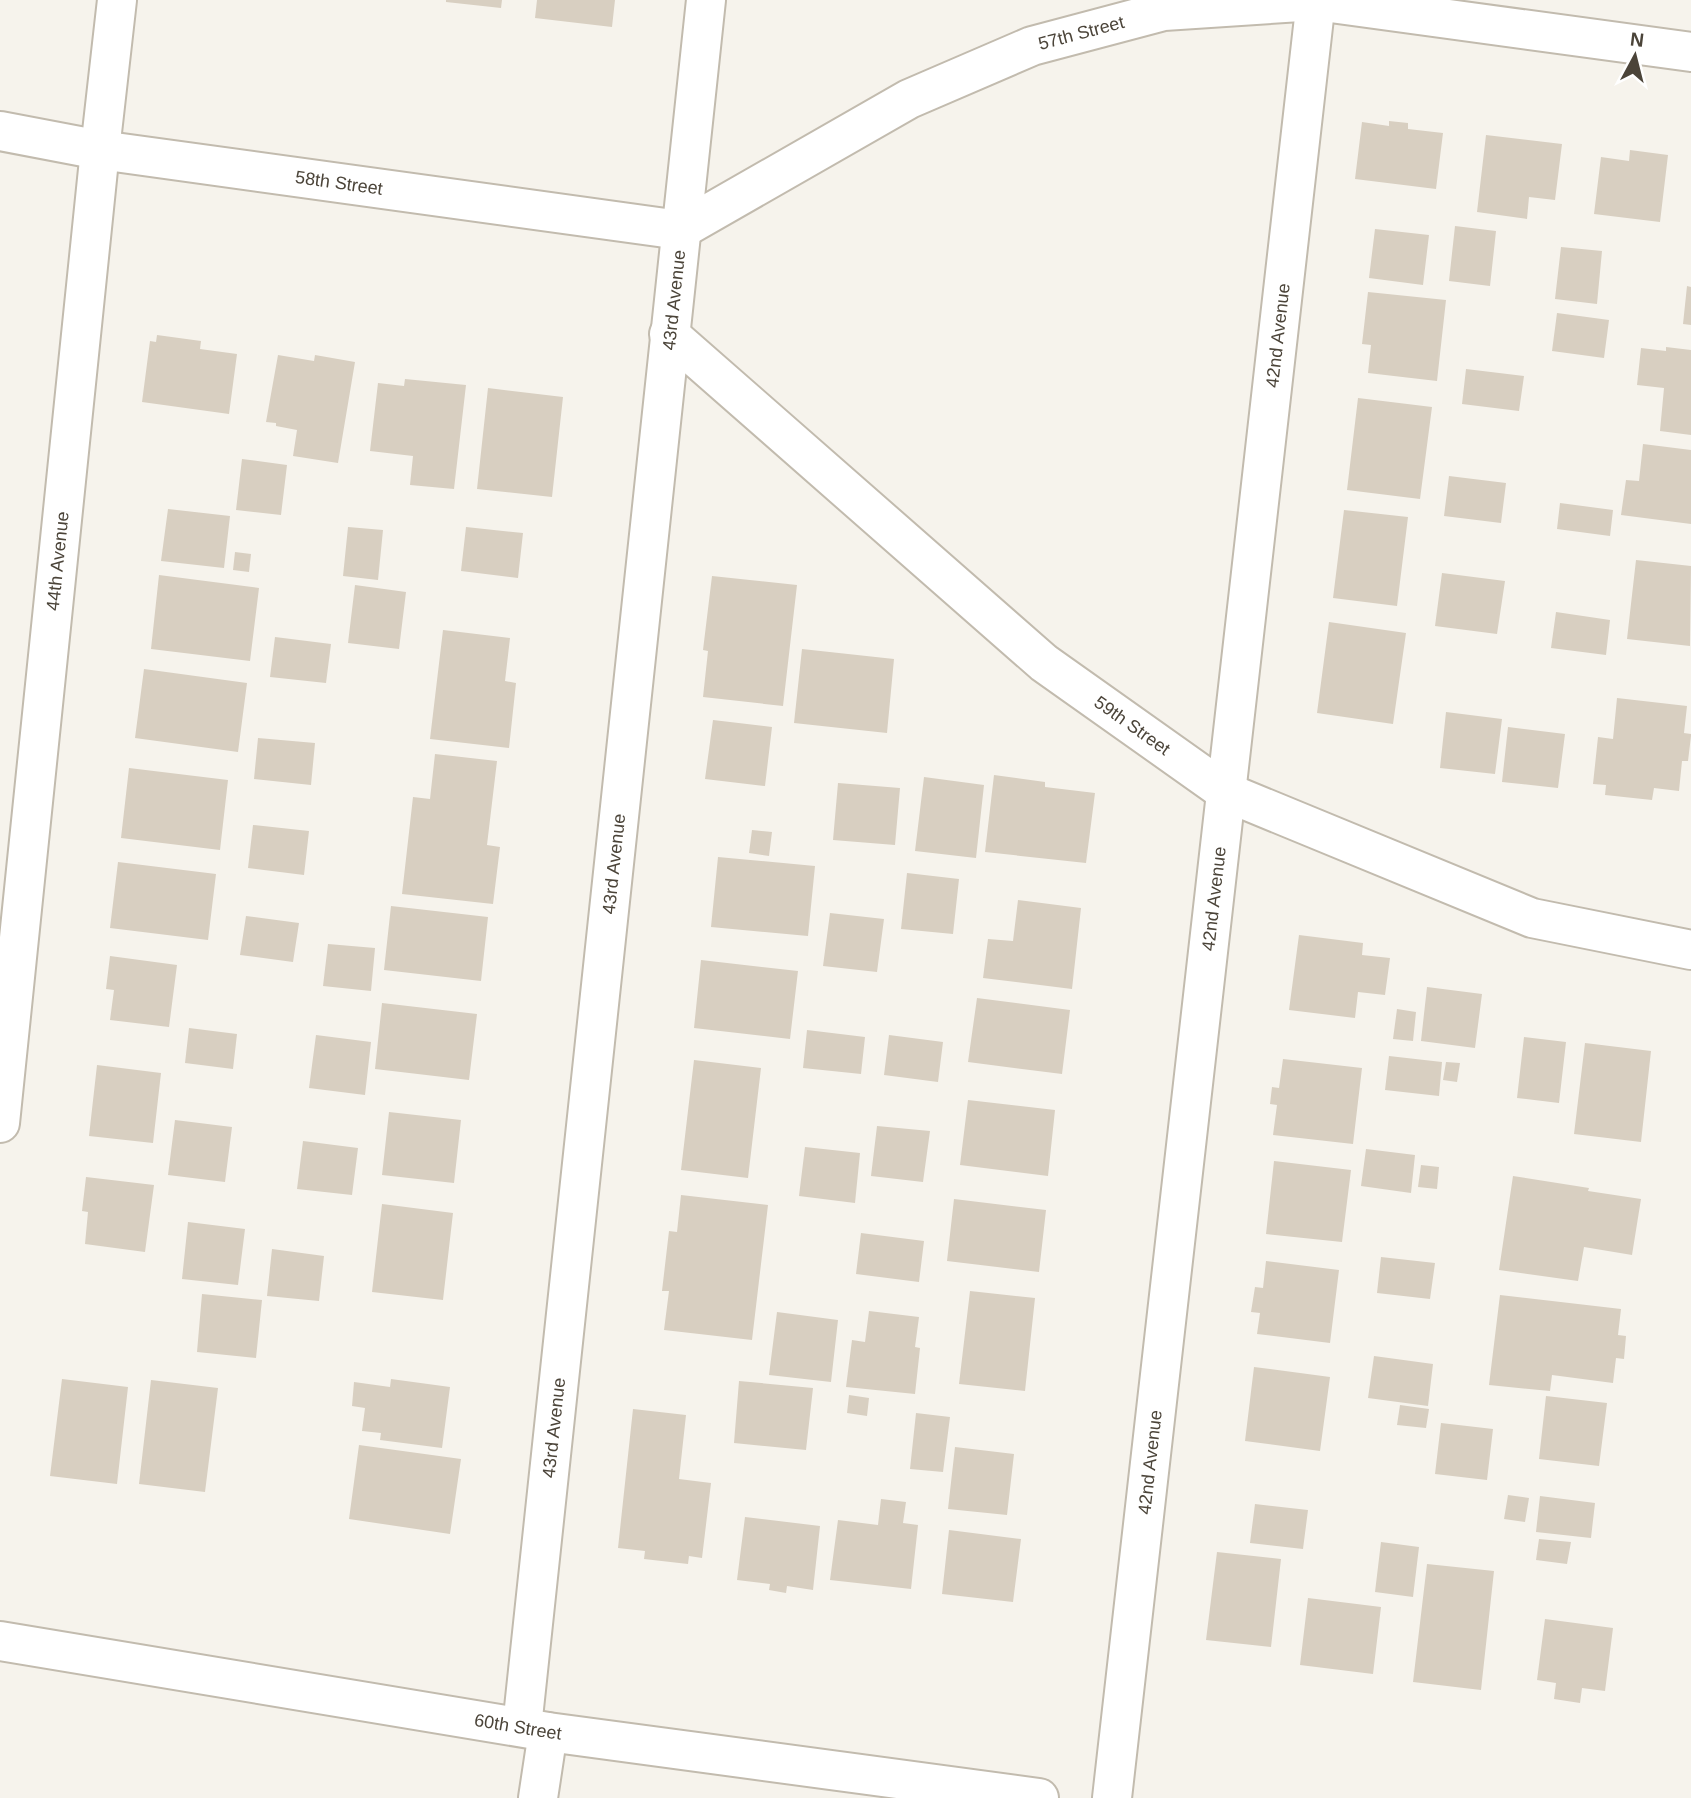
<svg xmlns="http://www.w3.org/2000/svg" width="1691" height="1798" font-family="Helvetica,sans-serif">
  <rect width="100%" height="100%" fill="#f6f3ec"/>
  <path fill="#d8cfc1" d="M446,0H502L501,8L446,2Z
    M537,0H615L612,27L535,18Z
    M1389,121L1408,123V129L1443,133L1436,189L1355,179L1362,122L1389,126Z
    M1486,135L1562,144L1555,200L1529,197L1527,219L1477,212Z
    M1630,150L1668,155L1660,222L1594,214L1601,157L1629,161Z
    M1455,226L1496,231L1490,286L1449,281Z
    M1375,229L1429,235L1423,285L1369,278Z
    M1561,247L1602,251L1597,304L1555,299Z
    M1687,286L1691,287V325L1683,324Z
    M1368,292L1446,300L1437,381L1368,373L1371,345L1362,344Z
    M1557,313L1609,320L1604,358L1552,351Z
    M157,335L201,341L200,349L237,354L229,414L142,402L150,341L156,342Z
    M1666,347L1691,350V435L1660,431L1664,388L1637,385L1641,348L1666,351Z
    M278,355L314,361L315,355L355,362L338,463L293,456L297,430L276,426V423L266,422Z
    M1466,369L1524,376L1519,411L1462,404Z
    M405,379L466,385L454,489L410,485L413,456L370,451L378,383L404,386Z
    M488,388L563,397L552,497L477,489Z
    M1358,398L1432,407L1420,499L1347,490Z
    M1643,444L1691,450V524L1621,515L1626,480L1639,481Z
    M242,459L287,465L281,515L236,510Z
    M1449,476L1506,483L1501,523L1444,516Z
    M1560,503L1613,510L1610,536L1557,529Z
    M168,509L230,516L224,568L161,561Z
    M1344,510L1408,517L1397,606L1333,598Z
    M348,527L383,530L378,580L343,576Z
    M466,527L523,533L518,578L461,571Z
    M235,552L251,554L249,572L233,570Z
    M1636,560L1691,566L1690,646L1627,639Z
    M1442,573L1505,581L1497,634L1435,626Z
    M159,575L259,588L250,661L151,649Z
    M712,576L797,585L783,706L703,697L708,651L703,650Z
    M355,585L406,592L399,649L348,643Z
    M1556,612L1610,620L1606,655L1551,648Z
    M1329,622L1406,633L1393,724L1317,713Z
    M443,630L510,638L505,681L516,683L509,748L430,739Z
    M275,637L331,644L326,683L270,677Z
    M802,649L894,659L887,733L794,723Z
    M144,669L247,683L238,752L135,738Z
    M1617,698L1687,706L1684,733L1691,734V736L1688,761H1682L1679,791L1654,788L1652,800L1605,795L1606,785L1593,784L1598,737L1613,739Z
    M1446,712L1502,719L1495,774L1440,768Z
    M713,720L772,727L765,786L705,779Z
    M1508,727L1565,734L1558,788L1502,782Z
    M258,738L315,743L311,785L254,779Z
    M435,754L497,761L487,845L500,847L493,904L402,894L413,797L430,799Z
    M129,768L228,780L220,850L121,838Z
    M994,775L1045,782V787L1095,793L1086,863L985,852Z
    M924,777L984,785L976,858L915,851Z
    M838,783L900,788L895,845L833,840Z
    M253,825L309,831L304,875L248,868Z
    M752,830L772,832L769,856L749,853Z
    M718,857L815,866L808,936L711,927Z
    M118,862L216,874L208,940L110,928Z
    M907,873L959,879L953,934L901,929Z
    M1018,900L1081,908L1072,989L983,978L988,939L1013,941Z
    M391,906L488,917L481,981L384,970Z
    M830,913L884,919L877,972L823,966Z
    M246,916L299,923L293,962L240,955Z
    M1299,935L1363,943L1362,955L1390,958L1385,995L1358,992L1355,1018L1289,1010Z
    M328,944L375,948L371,991L323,986Z
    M110,956L177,965L169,1027L110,1020L114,990L106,989Z
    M701,960L798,971L790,1039L694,1028Z
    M1427,987L1482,994L1475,1048L1421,1041Z
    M977,998L1070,1010L1062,1074L968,1062Z
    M382,1003L477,1014L469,1080L375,1069Z
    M1397,1009L1416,1012L1413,1041L1393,1039Z
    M189,1028L237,1034L233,1069L185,1063Z
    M807,1030L865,1037L861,1074L803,1068Z
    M316,1035L371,1042L365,1095L309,1088Z
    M889,1035L943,1042L938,1082L884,1075Z
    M1524,1037L1566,1042L1559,1103L1517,1098Z
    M1585,1043L1651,1051L1641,1142L1574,1134Z
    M1389,1056L1442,1062L1439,1096L1385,1090Z
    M1283,1059L1362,1068L1353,1144L1273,1135L1277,1105L1270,1104L1272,1087L1279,1088Z
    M694,1060L761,1068L748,1178L681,1170Z
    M1446,1062L1460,1063L1457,1082L1443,1080Z
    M97,1065L161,1073L153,1143L89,1136Z
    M968,1100L1055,1110L1048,1176L960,1165Z
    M389,1112L461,1120L454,1183L382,1175Z
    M175,1120L232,1127L225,1182L168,1175Z
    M877,1126L930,1131L923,1182L871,1176Z
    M303,1141L358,1148L352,1195L297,1189Z
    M805,1147L860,1153L855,1203L799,1196Z
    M1366,1149L1415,1155L1411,1193L1361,1186Z
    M1274,1161L1351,1170L1342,1242L1266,1234Z
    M1421,1165L1439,1167L1437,1189L1418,1187Z
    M1513,1176L1589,1188L1588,1191L1641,1199L1632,1255L1584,1247L1578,1281L1499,1270Z
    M86,1177L154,1185L145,1252L85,1244L88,1212L82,1211Z
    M681,1195L768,1205L752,1340L664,1330L669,1291H662L669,1231L677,1232Z
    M954,1199L1046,1210L1039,1272L947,1261Z
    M382,1204L453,1213L443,1300L372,1292Z
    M188,1222L245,1229L238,1285L182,1279Z
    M861,1233L924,1241L919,1282L856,1274Z
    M272,1249L324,1256L319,1301L267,1296Z
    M1381,1257L1435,1263L1430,1299L1377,1293Z
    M1266,1261L1339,1270L1330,1343L1257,1334L1260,1313L1251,1312L1255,1287L1263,1288Z
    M970,1291L1035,1298L1025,1391L959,1384Z
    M202,1294L262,1300L256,1358L197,1352Z
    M1500,1295L1621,1309L1618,1335L1626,1336L1624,1359L1616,1358L1613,1383L1552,1375L1550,1391L1489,1385Z
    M869,1311L919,1317L915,1347L920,1348L915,1394L846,1387L852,1340L865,1342Z
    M777,1312L838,1320L831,1382L769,1375Z
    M1374,1356L1433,1364L1428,1406L1368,1398Z
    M1254,1367L1330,1377L1320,1451L1245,1441Z
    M62,1379L128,1387L117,1484L50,1476Z
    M391,1379L450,1387L442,1448L380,1440L381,1433L362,1431L365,1408L352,1406L354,1382L390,1387Z
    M151,1380L218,1388L205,1492L139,1484Z
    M739,1381L813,1388L806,1450L734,1443Z
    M849,1395L869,1398L867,1416L847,1413Z
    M1546,1396L1607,1403L1599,1466L1539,1459Z
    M1400,1405L1429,1409L1426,1428L1397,1425Z
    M633,1409L686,1415L679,1479L711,1483L702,1558L689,1556L688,1564L644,1559L645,1551L618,1548Z
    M916,1413L950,1417L943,1472L910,1469Z
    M1441,1423L1493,1429L1487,1480L1435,1474Z
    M359,1445L461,1459L450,1534L349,1519Z
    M955,1447L1014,1454L1007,1515L948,1509Z
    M1508,1495L1529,1498L1525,1522L1504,1519Z
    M1540,1496L1595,1503L1591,1538L1536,1532Z
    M881,1499L906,1502L903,1523L918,1525L911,1589L830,1580L838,1520L878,1525Z
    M1255,1504L1308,1510L1303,1549L1250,1543Z
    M745,1517L820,1526L813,1590L787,1586L786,1593L769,1590L770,1584L737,1580Z
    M949,1530L1021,1539L1013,1602L942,1594Z
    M1539,1539L1571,1542L1567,1564L1536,1560Z
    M1381,1542L1419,1547L1413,1597L1375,1592Z
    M1217,1552L1281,1559L1271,1647L1206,1640Z
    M1427,1564L1494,1571L1481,1690L1413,1682Z
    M1308,1598L1381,1607L1373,1674L1300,1665Z
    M1545,1619L1613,1628L1605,1691L1582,1688L1580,1703L1554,1699L1556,1683L1537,1680Z"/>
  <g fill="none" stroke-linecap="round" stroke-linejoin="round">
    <defs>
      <g id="minor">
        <path id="s1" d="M0,131L100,150L680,230L909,99L1032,46L1164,11L1316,1L1691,52"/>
        <path id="s2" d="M669,334L1044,663L1226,792L1532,918L1691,950"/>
        <path id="s3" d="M0,1123L100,150L117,0"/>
        <path id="s4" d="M0,1641L548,1732L1039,1798"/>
        <path id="s5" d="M522,1727L706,0"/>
        <path d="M538,1798L548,1732"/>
        <path id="s6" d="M1112,1798L1316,0"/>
      </g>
    </defs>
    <use href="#minor" stroke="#c2bbae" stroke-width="42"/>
    <use href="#minor" stroke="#fff" stroke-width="38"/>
  </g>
  <g text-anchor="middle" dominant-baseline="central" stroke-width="5" stroke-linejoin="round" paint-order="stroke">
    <g font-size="18" fill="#4b4439" stroke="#fff">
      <text stroke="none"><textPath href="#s1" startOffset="1136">57th Street</textPath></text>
      <text stroke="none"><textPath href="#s1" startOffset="343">58th Street</textPath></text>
      <text stroke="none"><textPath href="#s5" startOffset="1435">43rd Avenue</textPath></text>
      <text stroke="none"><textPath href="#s6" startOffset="1472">42nd Avenue</textPath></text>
      <text stroke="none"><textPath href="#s3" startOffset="565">44th Avenue</textPath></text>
      <text stroke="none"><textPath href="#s2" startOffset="607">59th Street</textPath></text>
      <text stroke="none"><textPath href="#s5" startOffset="868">43rd Avenue</textPath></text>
      <text stroke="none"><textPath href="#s6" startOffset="905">42nd Avenue</textPath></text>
      <text stroke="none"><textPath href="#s5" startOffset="301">43rd Avenue</textPath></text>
      <text stroke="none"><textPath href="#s6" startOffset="338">42nd Avenue</textPath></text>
      <text stroke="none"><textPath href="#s4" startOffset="525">60th Street</textPath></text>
    </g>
  </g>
  <g transform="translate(1635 56) rotate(7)" stroke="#ffffff" stroke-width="5" paint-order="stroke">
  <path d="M0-5L12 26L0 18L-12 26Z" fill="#4b4439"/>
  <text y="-10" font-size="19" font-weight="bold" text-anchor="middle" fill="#4b4439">N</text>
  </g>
</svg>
